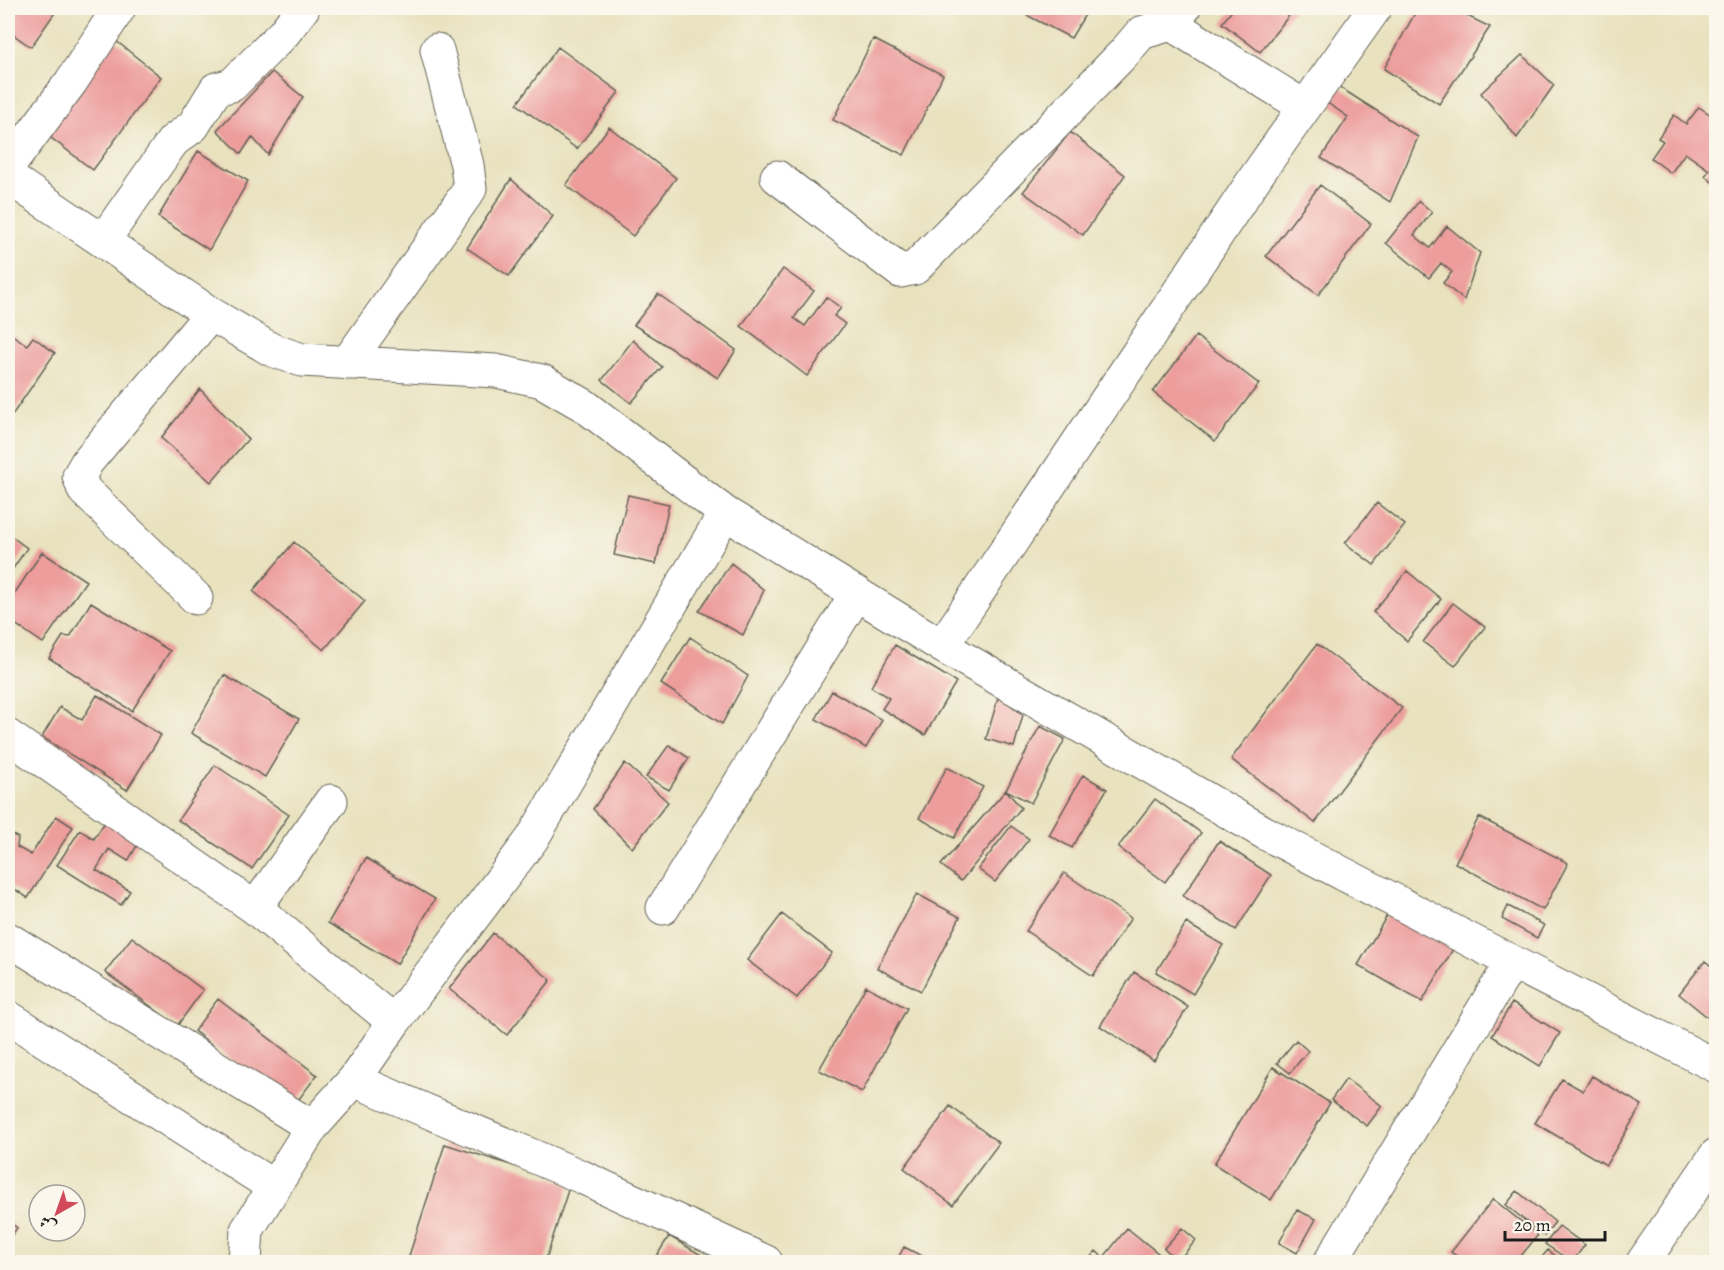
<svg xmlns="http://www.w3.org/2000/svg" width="1724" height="1270" font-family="Alegreya,Amiri,serif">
  <rect width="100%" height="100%" fill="#fbf7ec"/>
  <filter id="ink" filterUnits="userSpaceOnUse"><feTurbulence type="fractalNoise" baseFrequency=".0167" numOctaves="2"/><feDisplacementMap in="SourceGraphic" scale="12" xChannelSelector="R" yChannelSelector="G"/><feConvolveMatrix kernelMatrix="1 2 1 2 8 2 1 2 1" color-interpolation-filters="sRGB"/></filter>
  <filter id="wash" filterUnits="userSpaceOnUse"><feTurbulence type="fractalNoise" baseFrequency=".008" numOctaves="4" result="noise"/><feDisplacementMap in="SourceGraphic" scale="24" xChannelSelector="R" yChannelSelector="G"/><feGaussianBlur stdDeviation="1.35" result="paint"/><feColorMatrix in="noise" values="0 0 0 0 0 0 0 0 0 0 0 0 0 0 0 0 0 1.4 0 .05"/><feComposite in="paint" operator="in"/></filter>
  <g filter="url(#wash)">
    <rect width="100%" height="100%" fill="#e8e2bf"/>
    <g id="blocks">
      <path fill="#ec9d9c" d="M8,8H58L31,47L8,31Z
        M1013,8H1089L1071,38Z
        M1234,8H1295L1260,52L1222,23Z
        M1418,8H1451L1490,27L1439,104L1384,69Z
        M873,39L943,75L904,155L833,120Z
        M115,40L161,77L93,170L46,134Z
        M558,47L619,92L577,149L517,104Z
        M1522,55L1554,85L1517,138L1481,93Z
        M272,72L303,97L268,155L252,137L241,154L217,130Z
        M1336,85L1418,137L1390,202L1321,158L1348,117L1326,102Z
        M1699,107L1714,117L1716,113V185L1705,176L1709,170L1685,153L1671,173L1651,158L1663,141L1658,138L1674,115L1686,124Z
        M609,127L676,178L633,236L566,185Z
        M1070,132L1125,175L1083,235L1023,192Z
        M198,151L248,181L209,250L158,217Z
        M511,179L553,216L509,276L467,248Z
        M1320,185L1371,224L1318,295L1266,256Z
        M1419,201L1432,212L1414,235L1430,248L1447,226L1480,253L1464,300L1443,283L1452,272L1441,263L1429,278L1386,243Z
        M783,269L814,291L794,318L805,326L826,297L841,308L834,316L845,324L807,376L741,326Z
        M658,294L736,350L718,378L634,325Z
        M8,332L27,345L33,337L55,353L10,418L8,416Z
        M1196,336L1259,384L1215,441L1153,392Z
        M633,340L662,367L631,403L602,380Z
        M200,389L248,439L211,482L161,438Z
        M628,495L669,504L656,564L614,555Z
        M1377,503L1405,525L1374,565L1345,543Z
        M8,534L27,548L8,576Z
        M294,542L365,601L324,650L253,591Z
        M42,552L86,581L43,643L8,619V597L11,599Z
        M731,563L764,590L743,635L699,611Z
        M1407,571L1441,599L1407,641L1373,612Z
        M91,602L170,651L132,711L49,658L63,636L70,637Z
        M1453,603L1485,627L1455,666L1423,642Z
        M690,637L748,676L722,724L661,684Z
        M1317,644L1402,708L1315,823L1231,759Z
        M895,645L956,682L925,735L882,709L889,698L871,687Z
        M224,675L299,719L265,777L191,733Z
        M832,691L882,720L866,748L816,719Z
        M97,695L161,735L127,790L42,737L60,707L82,720Z
        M999,695L1023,715L1014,747L986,739Z
        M1040,726L1065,739L1031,803L1006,790Z
        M669,745L689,758L669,790L646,777Z
        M625,763L668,802L632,848L593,809Z
        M215,765L289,815L252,869L178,820Z
        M947,767L983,787L954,838L919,818Z
        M1083,775L1107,789L1072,848L1049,835Z
        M1006,790L1021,808L961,881L941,865Z
        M1155,799L1201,833L1165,882L1118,847Z
        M56,816L73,827L28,898L8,885V832L18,838L17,847L31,855Z
        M1479,817L1568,863L1543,910L1455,863Z
        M106,820L139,842L128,861L109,849L96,870L130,891L121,905L57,865L80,830L94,839Z
        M1011,826L1029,839L995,882L978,869Z
        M1219,841L1271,875L1236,930L1183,896Z
        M366,858L435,899L397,964L328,923Z
        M1064,873L1131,918L1093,976L1026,931Z
        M917,894L960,917L921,991L877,968Z
        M1508,906L1544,925L1537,938L1502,919Z
        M1392,907L1456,944L1422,1002L1358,965Z
        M782,914L832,953L797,998L747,960Z
        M1186,923L1223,945L1193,994L1156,972Z
        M493,933L551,980L507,1035L449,989Z
        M132,937L203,990L177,1026L105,972Z
        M1705,961L1716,970V1024L1679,994Z
        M1134,972L1188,1007L1154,1061L1100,1026Z
        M866,986L907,1008L862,1092L819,1070Z
        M218,999L317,1075L293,1107L194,1031Z
        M1512,1003L1560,1033L1540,1066L1492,1036Z
        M1296,1040L1308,1051L1290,1073L1277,1063Z
        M1273,1067L1330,1103L1271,1200L1214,1164Z
        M1592,1076L1642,1105L1606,1165L1535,1123L1562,1079L1583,1091Z
        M1346,1079L1382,1106L1367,1126L1331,1100Z
        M950,1106L999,1143L953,1205L904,1168Z
        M445,1144L570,1184L545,1262H407Z
        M1517,1191L1555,1222L1544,1236L1506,1205Z
        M1493,1199L1538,1235L1516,1262H1465L1451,1252Z
        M1297,1210L1316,1219L1297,1253L1279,1243Z
        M8,1221L17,1228L8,1241Z
        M1559,1226L1585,1245L1572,1262L1545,1244Z
        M1127,1228L1159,1254L1153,1262H1111L1104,1257Z
        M1182,1228L1196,1240L1178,1261L1164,1248Z
        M669,1236L713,1262H653Z
        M904,1247L934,1262H896Z
        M1548,1250L1563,1262H1538Z
        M1096,1251L1108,1262H1086Z"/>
    </g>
  </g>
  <g filter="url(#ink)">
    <use href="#blocks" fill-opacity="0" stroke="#636155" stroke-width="1.5"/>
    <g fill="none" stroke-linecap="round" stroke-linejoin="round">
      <defs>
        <path id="minor" d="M1184,8L1171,24L1305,107
          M8,167L71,82L119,8
          M8,177L211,314L272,350L302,360L496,371L542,381L585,406L725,513L942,646L1265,833L1512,962L1716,1066
          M777,177L900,271L915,268L1125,52L1141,33L1171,24
          M103,241L173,141L193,126L216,89L232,85L283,34L303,8
          M347,363L470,189L467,165L437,50
          M196,598L84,490L79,476L87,462L211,314
          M942,646L1257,175L1375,8
          M8,736L255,908L394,1022
          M255,908L331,801
          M663,908L857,593
          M8,939L312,1127
          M8,1017L274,1187
          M354,1080L582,1177L766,1262
          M245,1262L247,1230L312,1127L354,1080L394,1022L532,839L725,513
          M1330,1262L1512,962
          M1643,1262L1716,1155"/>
      </defs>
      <use href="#minor" stroke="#636155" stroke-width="35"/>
      <use href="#minor" stroke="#fff" stroke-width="33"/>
    </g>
  </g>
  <rect width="1724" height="1270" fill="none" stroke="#fbf7ec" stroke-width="30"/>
  <g transform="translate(57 1213) rotate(220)"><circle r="28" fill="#fbf7ec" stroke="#a29f99" stroke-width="1.5"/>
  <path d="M0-4.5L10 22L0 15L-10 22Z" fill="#d1495b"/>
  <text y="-9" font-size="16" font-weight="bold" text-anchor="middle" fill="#1c1c1c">ش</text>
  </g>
  <path d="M1505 1231v9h100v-9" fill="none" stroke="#1c1c1c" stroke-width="3"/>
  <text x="1514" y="1231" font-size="18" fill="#1c1c1c" stroke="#fbf7ec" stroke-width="4.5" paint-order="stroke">20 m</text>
</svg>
